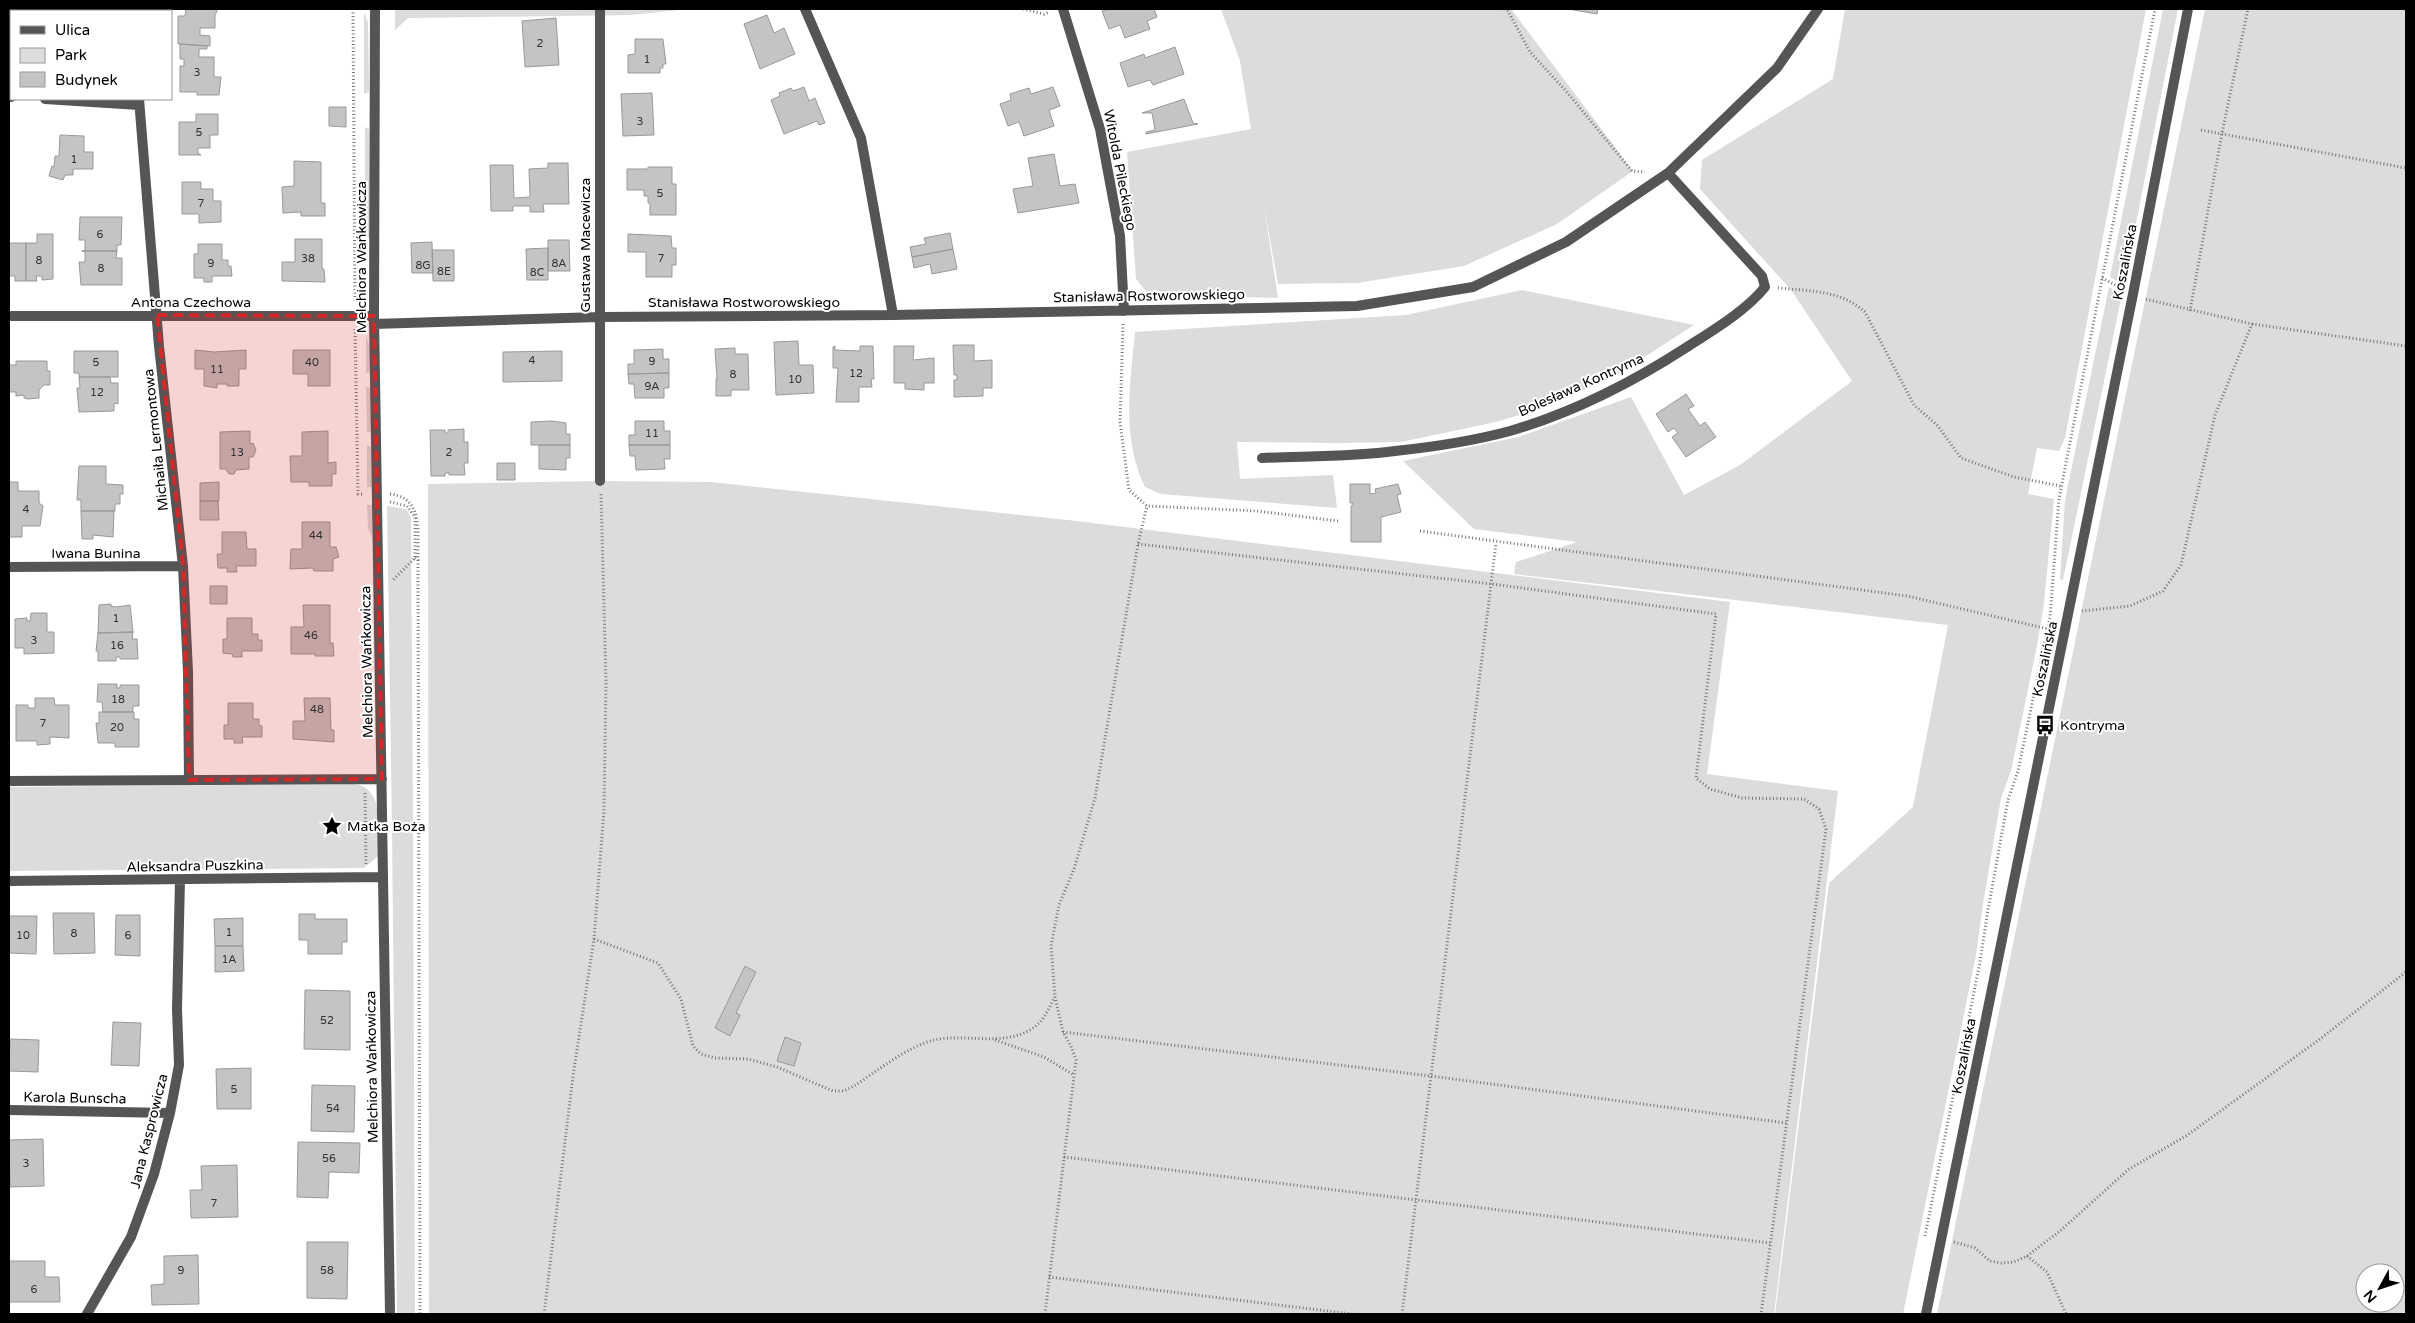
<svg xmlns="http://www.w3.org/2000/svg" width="2415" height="1323" font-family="'Varela Round',sans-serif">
  <rect width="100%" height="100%" fill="#fff"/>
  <path fill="#dcdcdc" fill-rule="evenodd" d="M395,9H690L630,15L408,18L395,30Z
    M1221,9H1511L1633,171L1557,224L1464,266L1357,283L1278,284L1264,206L1278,298L1149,295L1136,279L1127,152L1251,129L1240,61Z
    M1845,9H2146L2065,438L2059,451L2037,448L2028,494L2054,499L2044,603L2037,646L2011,771L2001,798L1983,904L1976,955L1903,1314H1775L1829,883L1913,807L1948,625L1514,574L1516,562L1577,542L1474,529L1403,461L1518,437L1631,397L1684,495L1740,465L1852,381L1791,290L1700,189L1702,160L1833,79Z
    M2163,9H2178L2124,285L2110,277Z
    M2205,9H2406V1314H1937ZM2365,1273H2395V1303H2365Z
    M364,12L368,23L369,92L364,94Z
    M365,127L369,129L370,237L365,238Z
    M2109,287L2122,294L2063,580L2060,579L2065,500Z
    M1522,290L1694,325L1615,376L1543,408L1496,422L1401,442L1338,443L1237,442L1240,479L1333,475L1337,508L1161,494L1145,487C1121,437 1130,386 1135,332L1406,315Z
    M366,335L370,348L371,372L366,373Z
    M366,387L371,388V431L367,433Z
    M367,445L371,447L372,487H367Z
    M600,481L711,482L1077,521L1730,602L1707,774L1838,791L1774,1314H429L428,484Z
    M367,505H372V538L368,528Z
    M387,506L406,509L411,517L413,821L408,824H392Z
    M356,784C386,790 377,832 378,856L364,868L9,871V787Z
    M392,830H407L413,833L415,1314H397Z"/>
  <path fill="#c4c4c4" stroke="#999" d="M186,9H218L215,15V28H200V35L210,36V46L178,44V16H185Z
    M1110,9H1154L1157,17L1147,21L1150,29L1125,38L1120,25L1109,29L1102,11Z
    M1568,9H1598L1597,14Z
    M767,15L774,33L784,28L795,54L760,69L744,24Z
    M556,18L559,65L525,67L522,21Z
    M635,39H663L666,64H663V68H660V73H628V55L635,54Z
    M180,44L207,46V49H199V57H214V77H221L219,95H197V92H180V66H184V59H180Z
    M1175,47L1184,74L1153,85L1150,80L1128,87L1120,63L1144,54L1145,58Z
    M804,87L809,101L815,98L825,123L819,125L817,121L784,134L771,100L780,96L779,93L791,88L793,91Z
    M1053,87L1060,106L1049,110L1054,126L1024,136L1019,122L1008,126L1000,104L1011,100L1010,94L1029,88L1031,94Z
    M652,93L654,135L623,136L621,94Z
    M1184,99L1193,123L1198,124L1146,134V132L1155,130L1152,113H1142Z
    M329,107H346V127L329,126Z
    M196,114H218V135H210V148H198V153L201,155H179V122H196Z
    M60,135L84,136V152H93V169H73V175H65L63,180L49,176L52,166L54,167L55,156H59Z
    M1054,154L1060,186L1075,184L1079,203L1018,213L1013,189L1033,186L1028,158Z
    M294,161L321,162V203H325V216H301V212L283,213L282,187L294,186Z
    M548,163H568L569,204H543L544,212H530V206H513V211H491L490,165H513L514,198L530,197L529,169L548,168Z
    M648,167H672V184H676V215H650V203H648V196H644V190H627V169H648Z
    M182,182H201V189H213V201H221V222L199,223V214H182Z
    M80,217H122L121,245H117V251H82L85,250V240H79Z
    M950,233L953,249L912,257L910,247L926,244L924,238Z
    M37,234H53V279L42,280V276H36L37,281H26V243H37Z
    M628,234L671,236L672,248H676V265H672V277H646V252H628Z
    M295,239H322V269H324L325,282L282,281V262H295Z
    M548,240H569L570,271H548Z
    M432,242L433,273H412L411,243Z
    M11,243H26V281H15V276H9V245Z
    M198,244H222V260H228V266H231L232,276H212V282H204V278H194V254H198Z
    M548,248V280H527L526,249Z
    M953,249L957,269L932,274L930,264L914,268L912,257Z
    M432,250H454V281H433Z
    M82,251H117L116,258H122V285H81L79,262H85V252Z
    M798,341L799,365H813L814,393L776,395L774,342Z
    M953,345H974V361L992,360V388H983V396L954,397V380H957V375H954Z
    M835,346V350L860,351V346H873L874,379H871L872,387H859V402H836L838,368H833V347Z
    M894,346H914L913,360L934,358V383H924V390L905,389V383H894Z
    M735,348V354H748L749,390H731V396H716V379H717L715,349Z
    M663,349V359H669V373L628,374V364H634V350Z
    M195,350L214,352L246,350V369H239V386H227V384H217V388L204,386V369H195Z
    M293,350H330V386H308V374H293Z
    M74,351H118V377H79V373H74Z
    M562,351V381L503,382V352Z
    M16,361H47V371H50V385H44L39,390V398L28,399L24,398V395L16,396V392H9V365H16Z
    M669,373V388H664V398H635L634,384H629L628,374Z
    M79,377H110L111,383H118V404L114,403V411L79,412L77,388H80Z
    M1686,394L1694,406L1688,409L1700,426L1705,422L1716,437L1686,457L1672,437L1678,433L1674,428L1668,432L1656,414Z
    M552,421L566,423V434H570V445H531V422Z
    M635,421H664V431H670V445H629V435H635Z
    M464,429V442H468V463H464L465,475H449V473H445V476H431L430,430H445V433H448V430Z
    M250,431V444L253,443L256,450L253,457H249V469L236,470L234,474H229L226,469H220V432Z
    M328,431V463L336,462V474H332V486H309V482H291L290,456H302V432Z
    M539,445H570V458H566V470L539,469Z
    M629,445H670V459H664L665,469L636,470L635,456H630Z
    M497,463H515V480H497Z
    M79,466H106V484L123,485V494H120V504H115V511H81V500H77Z
    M9,482H18V491H39V503L43,506L40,526H22V537H9Z
    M219,482V501H200V483Z
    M1350,484H1370V494L1376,493L1375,489L1398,484L1401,494L1397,495L1401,512L1381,517V542H1351V507L1353,503H1350Z
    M200,501H218L219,520H200Z
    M81,511H114L113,537L93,535V539H82Z
    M302,522H330V547H336L339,557L333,559V571H314L313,568L290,569L291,549H302Z
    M222,532H246L247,549H256V566H236L237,572H227V568H218L217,554H222Z
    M210,586H227V604H210Z
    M111,604V606L116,607L130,605L133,632L98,633L99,605Z
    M303,605H330V643H333L334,656H315V654H291V627H304Z
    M31,613H47V632H54V653L24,654V648H15V619L27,618V621H30Z
    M227,618H252V634H258V640H262V651H242V657H233L232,654L223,653V639H227Z
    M133,632L132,639H137L138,659H120V657H116V661H98V651H96L98,633Z
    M98,684H117V688H120V685H139V706H133V712H103L102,702H97Z
    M35,698H54L55,705H69V738L50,737V744L37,745V741H16V705H28V708H35Z
    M304,698H330L331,730H334V742L293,739V721H305Z
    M228,703H253V719H259V725L262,726V737H242L243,743H234V739H224V725H228Z
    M99,712H134V719H139V747H115V743H98L96,723H99Z
    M53,913H94L95,953L54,954Z
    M299,914H315V919H347V942H342V954H308V940H299Z
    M116,915H140V956L115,955Z
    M9,916H37L36,954L9,953Z
    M243,918V946H215L214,919Z
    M215,946H243L244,971L215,972Z
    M745,966L756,972L736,1013L740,1015L730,1036L715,1028Z
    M305,990L350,991V1050L304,1049Z
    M113,1022L141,1023L139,1066L111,1065Z
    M785,1037L801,1043L794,1066L777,1061Z
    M10,1039L39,1040L38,1072L9,1071Z
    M251,1068V1109H217L216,1069Z
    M312,1085L355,1086L354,1132L311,1131Z
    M43,1139L44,1186L10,1187L9,1140Z
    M298,1142L360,1143L359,1173L329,1172L328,1198L297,1197Z
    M237,1165L238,1217L191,1218L190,1190H202L201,1166Z
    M307,1242H348L347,1299L307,1298Z
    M198,1255L199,1304L152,1305L151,1285L164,1284V1256Z
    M9,1261H45V1277H59L60,1302H9Z"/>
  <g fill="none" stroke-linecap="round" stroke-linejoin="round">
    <path stroke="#777" stroke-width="3" stroke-dasharray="1 2.5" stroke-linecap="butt" d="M353,9L355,303
      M1023,9L1044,14L1049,12
      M1504,9L1508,11L1530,52L1566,91L1632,171L1645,172
      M2201,130L2406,168
      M2102,278L2121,288
      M1778,288C1809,291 1841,290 1865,312L1914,405L1938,426L1961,458L2014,477L2061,486
      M2190,311L2222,133L2248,9
      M1123,324L1120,422L1129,490L1147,506L1257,511L1338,521
      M2252,324L2406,346
      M355,329L358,494H364
      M390,494C425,498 417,534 418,560
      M390,502L407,506L415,517V558L393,580
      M1420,531L1907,596L2048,629
      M1138,544L1492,584L1716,614L1696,778L1710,789L1742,798L1804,799L1819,809L1826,829L1761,1314
      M415,558L418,560L420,1314
      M2082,611L2130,606L2163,591L2181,565L2215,415L2252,324L2145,299
      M365,793L366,864
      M396,827H418
      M594,939L658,963L681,999L693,1046L701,1054L715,1058L748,1059L777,1067L833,1091H844L854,1086C876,1072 908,1046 934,1040C968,1032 1019,1052 1044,1017C1048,1011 1051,1004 1055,997
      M1063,1032L1431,1076L1786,1123
      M995,1040L1044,1057L1074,1075
      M1064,1157L1770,1243
      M1925,1236L1980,962L1988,910L2008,800L2018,771L2050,617L2059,499L2155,9
      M1954,1242L1975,1248L1990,1261L2001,1263L2014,1262L2027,1256L2060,1231L2129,1169L2186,1136L2320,1039L2406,972
      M2027,1256L2047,1272L2066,1314
      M1049,1277L1352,1314
      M544,1314L573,1076L594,939L604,810L606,682L601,494
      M1045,1314L1076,1060L1071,1046L1063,1032L1055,997L1051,946L1059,905L1074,869L1095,798L1138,544L1147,506
      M1402,1314L1496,543"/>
    <path stroke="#555" stroke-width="10" d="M375,9L374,316L390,1314
      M600,9V481
      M805,9L861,138L893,315
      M1063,9L1100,129L1120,236L1124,311
      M142,11V9
      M9,96L11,97
      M45,99L139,105
      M139,99L159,346L183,566L188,672L189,780
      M9,316H374
      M374,324L599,317L893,315L1357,306L1473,287L1566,242L1668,173L1777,68L1818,9
      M1262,458C1306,456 1351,457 1395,451C1433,447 1473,441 1510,431C1572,413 1633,382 1687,347C1712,331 1747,310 1765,287L1762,276L1668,173
      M9,567L183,566
      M9,781L382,779
      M9,881L382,877
      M9,1110L170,1113
      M87,1314L131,1237L154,1174L170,1113L179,1065L177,1009L180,880"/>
    <path stroke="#555" stroke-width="10" d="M1926,1314L2133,294L2188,9"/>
  </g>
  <path fill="#d62828" fill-opacity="0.2" stroke="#d62828" stroke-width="4" stroke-dasharray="10 6" stroke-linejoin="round" d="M157,315L374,316L382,779L189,780L183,566Z"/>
  <defs>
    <symbol id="bus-bare" viewBox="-9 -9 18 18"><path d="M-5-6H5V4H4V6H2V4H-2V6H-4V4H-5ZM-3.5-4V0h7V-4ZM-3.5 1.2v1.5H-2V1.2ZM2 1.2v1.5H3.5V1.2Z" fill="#000" stroke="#fff" stroke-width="2.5" paint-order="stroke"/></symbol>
    <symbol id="sight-bare" viewBox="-9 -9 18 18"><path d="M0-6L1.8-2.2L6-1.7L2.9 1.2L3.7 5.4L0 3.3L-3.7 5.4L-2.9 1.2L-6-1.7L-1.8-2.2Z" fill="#000" stroke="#fff" stroke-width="2.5" paint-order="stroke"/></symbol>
  </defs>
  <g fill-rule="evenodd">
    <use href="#bus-bare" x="2031" y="711" width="28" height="28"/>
    <use href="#sight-bare" x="318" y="812" width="28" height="28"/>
  </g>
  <g text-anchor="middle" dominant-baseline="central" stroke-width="4" stroke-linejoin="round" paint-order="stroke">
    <g font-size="11" fill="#313131">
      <text x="540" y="43">2</text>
      <text x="647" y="59">1</text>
      <text x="197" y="72">3</text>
      <text x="640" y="121">3</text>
      <text x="199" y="132">5</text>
      <text x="74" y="159">1</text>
      <text x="660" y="193">5</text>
      <text x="201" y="203">7</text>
      <text x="100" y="234">6</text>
      <text x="308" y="258">38</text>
      <text x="661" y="258">7</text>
      <text x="39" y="260">8</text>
      <text x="211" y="263">9</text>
      <text x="559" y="263">8A</text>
      <text x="423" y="265">8G</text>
      <text x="101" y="268">8</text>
      <text x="444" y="271">8E</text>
      <text x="537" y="272">8C</text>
      <text x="532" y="360">4</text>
      <text x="652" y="361">9</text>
      <text x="96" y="362">5</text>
      <text x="312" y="362">40</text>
      <text x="217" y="369">11</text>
      <text x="856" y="373">12</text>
      <text x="733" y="374">8</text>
      <text x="795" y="379">10</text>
      <text x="652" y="386">9A</text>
      <text x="97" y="392">12</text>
      <text x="652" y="433">11</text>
      <text x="237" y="452">13</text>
      <text x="449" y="452">2</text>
      <text x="26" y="509">4</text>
      <text x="316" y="535">44</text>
      <text x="116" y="618">1</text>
      <text x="311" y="635">46</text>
      <text x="34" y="640">3</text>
      <text x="117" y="645">16</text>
      <text x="118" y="699">18</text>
      <text x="317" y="709">48</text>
      <text x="43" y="723">7</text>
      <text x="117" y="727">20</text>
      <text x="229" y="932">1</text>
      <text x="74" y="933">8</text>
      <text x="23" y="935">10</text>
      <text x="128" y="935">6</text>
      <text x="229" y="959">1A</text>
      <text x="327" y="1020">52</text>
      <text x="234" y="1089">5</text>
      <text x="333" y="1108">54</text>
      <text x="329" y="1158">56</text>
      <text x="26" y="1163">3</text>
      <text x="214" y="1203">7</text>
      <text x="181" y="1270">9</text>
      <text x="327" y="1270">58</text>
      <text x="34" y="1289">6</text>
    </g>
    <g font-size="14" fill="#000" stroke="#fff">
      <text transform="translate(1120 170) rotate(79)">Witolda Pileckiego</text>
      <text transform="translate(585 245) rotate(-90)">Gustawa Macewicza</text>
      <text transform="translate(361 257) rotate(-90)">Melchiora Wańkowicza</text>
      <text transform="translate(2125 262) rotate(-79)">Koszalińska</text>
      <text transform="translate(1149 296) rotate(-1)">Stanisława Rostworowskiego</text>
      <text x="191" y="302">Antona Czechowa</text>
      <text x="744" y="302">Stanisława Rostworowskiego</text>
      <text transform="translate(1581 385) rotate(-24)">Bolesława Kontryma</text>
      <text transform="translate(156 440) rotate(-96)">Michaiła Lermontowa</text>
      <text x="96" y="553">Iwana Bunina</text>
      <text transform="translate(2045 659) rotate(-78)">Koszalińska</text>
      <text transform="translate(367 662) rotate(-91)">Melchiora Wańkowicza</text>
      <text transform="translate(195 866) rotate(-1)">Aleksandra Puszkina</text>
      <text transform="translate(1964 1056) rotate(-79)">Koszalińska</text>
      <text transform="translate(372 1067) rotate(-91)">Melchiora Wańkowicza</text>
      <text transform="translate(75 1098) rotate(1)">Karola Bunscha</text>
      <text transform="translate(149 1131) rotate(-76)">Jana Kasprowicza</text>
    </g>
    <g font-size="14" fill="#000" stroke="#fff" text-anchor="start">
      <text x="2060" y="725">Kontryma</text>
      <text x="347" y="826">Matka Boża</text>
    </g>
  </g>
  <rect width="2415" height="1323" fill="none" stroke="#000000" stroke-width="20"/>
  <rect x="10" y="10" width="162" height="90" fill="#ffffff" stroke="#999999"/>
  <rect x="20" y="26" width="25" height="8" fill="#555555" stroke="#999999"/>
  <text x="55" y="35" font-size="15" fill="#000000">Ulica</text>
  <rect x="20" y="48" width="25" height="15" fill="#dcdcdc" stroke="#999999"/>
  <text x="55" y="60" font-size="15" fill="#000000">Park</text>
  <rect x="20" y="72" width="25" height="15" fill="#c4c4c4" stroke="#999999"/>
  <text x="55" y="85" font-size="15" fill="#000000">Budynek</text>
  <g transform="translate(2380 1288) rotate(230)"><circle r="24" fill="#ffffff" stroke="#999999"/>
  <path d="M0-4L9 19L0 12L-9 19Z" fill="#000000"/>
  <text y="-8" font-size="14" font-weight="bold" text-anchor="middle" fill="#000000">N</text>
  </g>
</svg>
